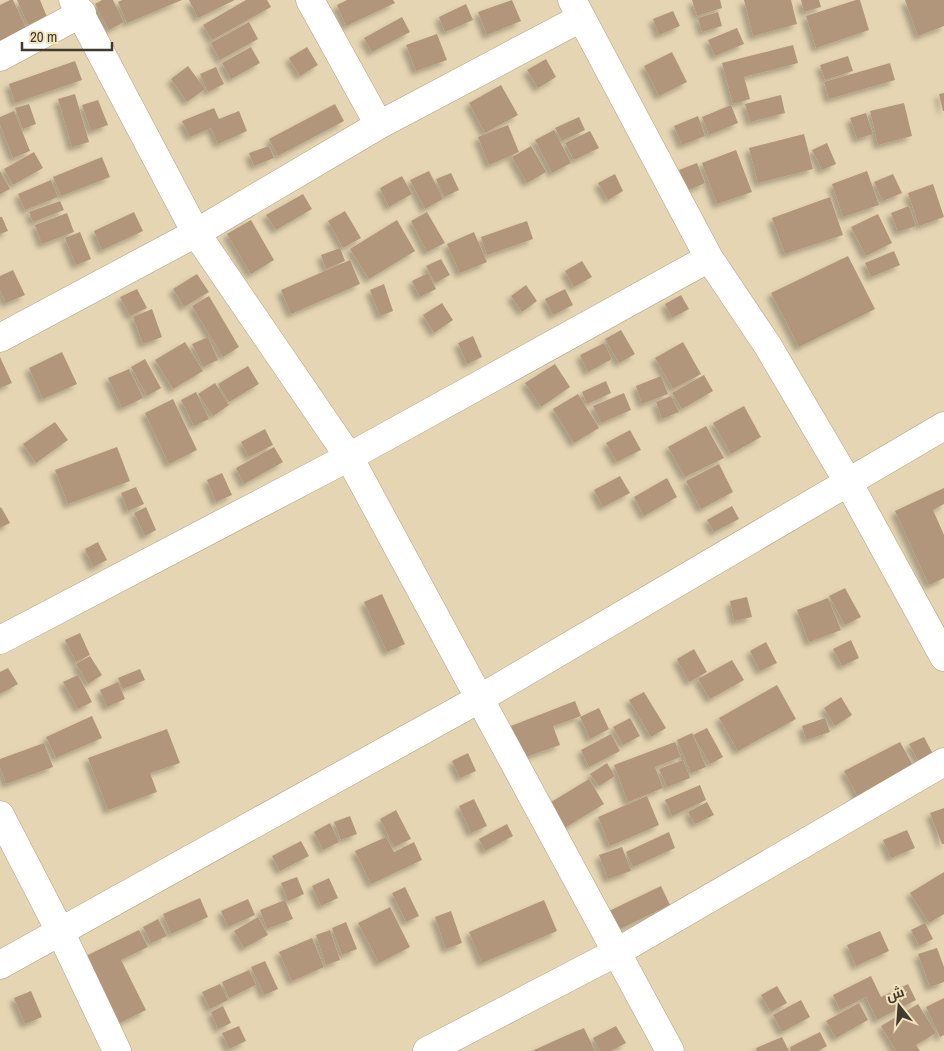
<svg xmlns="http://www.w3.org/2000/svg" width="944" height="1051" font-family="'Archivo Narrow',Cairo,sans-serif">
  <defs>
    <filter id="shadow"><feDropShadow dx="-4.5" dy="4.5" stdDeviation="2.5" flood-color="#0004"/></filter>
  </defs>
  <rect width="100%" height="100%" fill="#e5d5b2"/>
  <path fill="#b1967b" filter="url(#shadow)" d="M10,0H13L27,30L0,42V5Z
    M17,0H40L47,17L28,25Z
    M102,0H113L124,22L109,30L95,4Z
    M122,0H182L127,23L118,2Z
    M189,0H235L198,18Z
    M246,0H267L271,7L212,40L203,25Z
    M347,0H393L395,3L346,26L337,5Z
    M512,0L521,21L487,35L478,12Z
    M692,0H720L722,8L697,16Z
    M744,0H791L797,24L753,36Z
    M801,0H819L821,7L804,12Z
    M856,0H860L869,30L816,48L806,16Z
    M905,0H944V26L918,36Z
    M466,4L473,20L445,32L439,17Z
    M673,11L680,26L659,35L653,19Z
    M718,12L722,26L702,32L698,18Z
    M402,17L410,32L372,52L364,38Z
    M249,22L258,39L220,60L211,43Z
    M737,28L744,44L715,56L708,40Z
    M437,34L447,60L416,71L406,45Z
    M793,45L798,63L744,77L750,99L733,104L722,63Z
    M251,47L260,63L231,79L222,63Z
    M307,47L318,65L300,76L289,58Z
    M672,52L687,82L659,96L644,66Z
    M848,56L853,71L825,80L820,65Z
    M546,59L556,77L538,88L527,70Z
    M75,61L82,80L15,103L9,84Z
    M890,63L895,80L829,99L824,82Z
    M188,66L205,89L187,102L171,79Z
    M216,67L224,84L208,92L200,74Z
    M501,85L518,115L485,133L469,103Z
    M944,93V111H943L939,94Z
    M75,94L89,142L72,147L58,99Z
    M781,95L785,113L750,122L745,104Z
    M98,100L108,125L91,131L82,105Z
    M904,103L912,136L878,145L870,111Z
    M29,104L36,124L23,129L15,108Z
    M335,104L344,121L278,156L269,139Z
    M731,105L738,123L709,135L702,117Z
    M214,108L219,119L239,111L247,131L218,144L211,128L190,137L182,121Z
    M14,111L30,151L13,158L0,125V117Z
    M866,113L873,134L857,139L850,118Z
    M698,116L705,136L682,145L674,126Z
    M579,117L585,130L562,141L555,128Z
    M508,125L519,152L489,165L478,137Z
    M554,130L571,163L552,173L535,140Z
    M590,131L599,148L574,160L565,143Z
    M804,134L813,169L758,183L749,148Z
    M827,143L836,164L822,170L812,150Z
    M269,146L274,158L254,166L249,153Z
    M531,146L546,172L527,183L512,157Z
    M736,150L752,192L717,204L702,163Z
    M34,152L43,168L13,185L4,169Z
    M102,157L110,177L61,196L53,177Z
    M697,163L705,183L687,191L679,170Z
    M0,171L10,189L0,194Z
    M429,171L443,199L425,209L410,180Z
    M867,171L879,205L843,217L832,184Z
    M451,173L459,190L444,197L436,179Z
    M615,174L623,191L608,200L598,183Z
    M893,174L902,193L883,201L874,182Z
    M402,176L412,194L389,207L380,188Z
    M51,180L58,197L25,210L18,194Z
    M933,184L944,217L919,226L908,193Z
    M303,194L312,209L276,230L266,215Z
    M830,197L843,235L785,254L772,218Z
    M60,201L64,210L33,222L29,212Z
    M909,206L916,226L898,232L891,213Z
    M345,211L361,238L343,248L328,221Z
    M134,212L143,231L102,250L94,231Z
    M427,212L445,243L427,252L411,221Z
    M67,213L74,232L42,244L35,225Z
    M878,214L892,243L866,256L851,227Z
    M0,217H2L8,231L0,234Z
    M251,220L274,260L251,274L227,234Z
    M397,220L415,251L369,279L350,249Z
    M527,221L533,239L487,255L481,237Z
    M80,232L91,259L76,265L65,238Z
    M474,232L487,262L460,273L447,244Z
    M340,248L345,261L326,269L321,255Z
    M894,251L900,265L871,277L865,263Z
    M848,256L875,309L799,347L771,293Z
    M441,259L450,275L435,283L426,266Z
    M350,260L360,284L291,314L281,290Z
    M582,261L592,277L574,287L565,271Z
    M13,270L25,295L6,303L0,291V276Z
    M428,273L436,289L420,297L412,281Z
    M197,274L209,292L184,307L173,289Z
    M384,284L393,311L380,316L370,290Z
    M526,285L537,301L522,312L511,296Z
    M137,289L147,308L130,316L120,297Z
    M565,289L573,305L553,315L545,299Z
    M681,295L689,309L672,318L665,304Z
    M209,296L239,347L223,357L192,306Z
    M442,303L453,320L434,333L423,315Z
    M152,309L162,337L143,344L133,317Z
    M621,330L635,354L619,363L605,339Z
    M473,336L482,357L467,364L458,343Z
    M208,337L218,360L203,367L192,344Z
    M185,342L203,371L173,389L155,360Z
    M683,342L701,374L673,389L655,358Z
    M604,343L612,359L588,372L580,355Z
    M62,352L77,384L43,399L29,368Z
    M0,357L12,383L0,388Z
    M145,359L161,388L147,396L131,367Z
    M555,364L570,387L541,407L525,383Z
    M248,366L259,384L229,402L218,384Z
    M129,369L143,398L122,408L108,378Z
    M704,375L713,391L682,409L672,393Z
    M661,376L668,394L642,404L636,386Z
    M606,381L611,393L587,404L582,392Z
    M215,383L229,405L213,416L198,394Z
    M196,392L209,419L194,426L181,400Z
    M624,393L631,410L601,423L593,406Z
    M578,394L599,428L574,443L553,409Z
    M671,396L679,412L662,419L656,402Z
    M173,399L197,450L169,464L145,413Z
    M744,406L761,437L731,454L713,423Z
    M55,422L68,440L36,463L23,444Z
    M706,426L724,458L685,477L668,447Z
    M265,429L273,445L249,457L241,442Z
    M630,430L641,450L617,462L606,443Z
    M117,447L130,481L68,504L55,470Z
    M274,447L283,462L244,484L236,468Z
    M719,464L733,492L701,509L686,481Z
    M222,473L232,495L216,502L207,480Z
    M620,476L630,493L603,507L594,490Z
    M667,478L677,497L644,516L634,497Z
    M136,487L144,504L128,511L121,493Z
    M944,488V504L933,510L944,535V578L929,585L895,511Z
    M732,506L739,519L714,532L707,520Z
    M1,507L10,523L0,528V508Z
    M146,507L156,530L145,536L134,513Z
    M98,542L107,560L93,567L85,549Z
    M845,588L861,617L845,625L829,596Z
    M382,594L405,644L387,652L364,602Z
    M747,597L752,617L734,621L730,601Z
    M828,598L841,630L809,642L797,610Z
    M80,633L90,655L76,662L65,640Z
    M851,640L859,658L842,666L833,649Z
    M766,642L777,663L760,671L750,651Z
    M694,649L707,672L689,682L677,659Z
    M90,656L102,675L88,684L76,664Z
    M732,660L744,680L710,699L698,679Z
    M8,668L18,684L0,694V672Z
    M140,669L145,680L123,689L118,678Z
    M78,675L92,702L78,709L63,682Z
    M118,682L125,699L107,707L100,690Z
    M777,685L796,719L738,751L719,718Z
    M644,692L666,728L651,737L629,700Z
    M841,697L852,715L835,726L824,708Z
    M575,701L581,716L553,726L560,745L523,758L511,726Z
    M599,708L609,729L590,739L580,717Z
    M92,716L102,738L56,758L46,737Z
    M630,718L640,736L623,745L613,727Z
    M825,718L830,732L806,740L802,726Z
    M707,728L723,757L710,764L693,735Z
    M167,729L180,763L150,773L157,792L108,810L88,758Z
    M692,733L706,767L691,773L677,740Z
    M611,734L620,751L589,767L581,750Z
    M924,737L935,758L921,766L909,744Z
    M675,742L681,757L655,767L663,788L628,802L614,765Z
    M900,742L916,771L860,801L844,771Z
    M44,743L53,767L6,784L0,767V759Z
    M468,753L476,771L460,778L452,761Z
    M683,760L690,778L667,787L659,769Z
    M607,763L615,776L599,786L590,774Z
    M589,779L604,804L563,829L548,804Z
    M700,785L706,800L672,816L665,800Z
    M647,796L659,825L610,846L598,817Z
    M474,799L487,826L471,833L459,806Z
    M707,802L714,815L695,824L688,812Z
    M944,808V844H942L930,813Z
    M396,810L411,839L394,847L380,819Z
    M350,816L357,834L341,840L334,822Z
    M330,823L339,842L323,850L314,832Z
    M507,824L513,836L485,851L479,839Z
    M907,830L915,848L891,858L883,840Z
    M669,832L675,848L633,867L626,852Z
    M386,837L394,852L414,842L422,860L371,884L355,851Z
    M301,841L309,856L280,871L272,856Z
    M622,847L631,871L608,879L599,855Z
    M944,872V914L929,923L910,893Z
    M297,877L304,894L288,901L281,883Z
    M329,878L338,898L321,906L312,886Z
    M661,886L670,905L618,930L609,911Z
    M405,887L419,916L406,922L392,893Z
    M200,898L208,917L171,934L163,914Z
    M248,899L255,915L228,927L221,911Z
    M285,900L293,919L267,929L260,910Z
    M544,900L557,931L482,963L469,932Z
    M390,907L410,947L379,963L358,923Z
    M451,911L462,943L446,949L435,917Z
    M258,917L268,935L244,948L234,931Z
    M158,919L167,936L151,943L143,927Z
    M346,922L357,949L342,955L332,928Z
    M925,923L933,939L919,946L911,930Z
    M139,930L148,947L121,960L146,1010L120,1023L86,956Z
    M330,930L340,960L326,965L316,935Z
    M880,931L889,951L856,966L847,945Z
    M312,938L324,967L292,981L279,952Z
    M937,948L944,967V982L930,987L918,954Z
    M265,961L278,989L264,995L251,967Z
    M249,970L256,985L229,998L222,982Z
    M871,976L881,997L908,984L916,1000L877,1020L866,997L840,1010L833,995Z
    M220,984L228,1000L210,1009L202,992Z
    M777,986L787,1003L771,1012L761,995Z
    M31,991L42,1017L25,1024L14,998Z
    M944,998V1035L940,1037L926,1007Z
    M801,1000L810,1017L782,1032L773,1015Z
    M859,1003L868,1020L836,1038L826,1021Z
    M918,1004L936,1033L916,1045L920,1051H896L881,1026Z
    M223,1006L231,1023L218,1029L211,1012Z
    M239,1026L246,1041L229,1049L222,1033Z
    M616,1026L626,1043L611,1051H600L593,1038Z
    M584,1028L595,1051H532L565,1036Z
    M820,1032L827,1046L818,1051H791L790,1047Z
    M782,1037L789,1051H757L756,1048Z"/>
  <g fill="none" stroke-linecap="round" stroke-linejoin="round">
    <defs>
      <path id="minor" d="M73,0L196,233L349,457L670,1051
        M310,0L379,125
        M572,0L709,258L768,346L848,482L944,657
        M0,57L82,13
        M0,338L196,233L379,125L581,18
        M0,640L349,457L709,258
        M0,965L479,699L944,426
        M427,1051L617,952L944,762"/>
      <path id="secondary" d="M0,815L60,931L117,1051"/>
    </defs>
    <use href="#minor" stroke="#b0a07e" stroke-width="29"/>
    <use href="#secondary" stroke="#b0a07e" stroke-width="29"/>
    <use href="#minor" stroke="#fff" stroke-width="28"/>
    <use href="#secondary" stroke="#fff" stroke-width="28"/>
  </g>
  <g transform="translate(899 1006) rotate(343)" stroke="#f2e2be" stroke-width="4" paint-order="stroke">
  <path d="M0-4L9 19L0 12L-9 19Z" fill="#423b2d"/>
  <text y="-8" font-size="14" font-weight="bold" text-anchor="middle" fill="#423b2d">ش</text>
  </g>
  <path d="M22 42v8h90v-8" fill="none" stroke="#423b2d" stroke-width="2.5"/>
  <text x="30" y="42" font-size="15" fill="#423b2d" stroke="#f2e2be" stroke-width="4" paint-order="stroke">20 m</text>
</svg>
